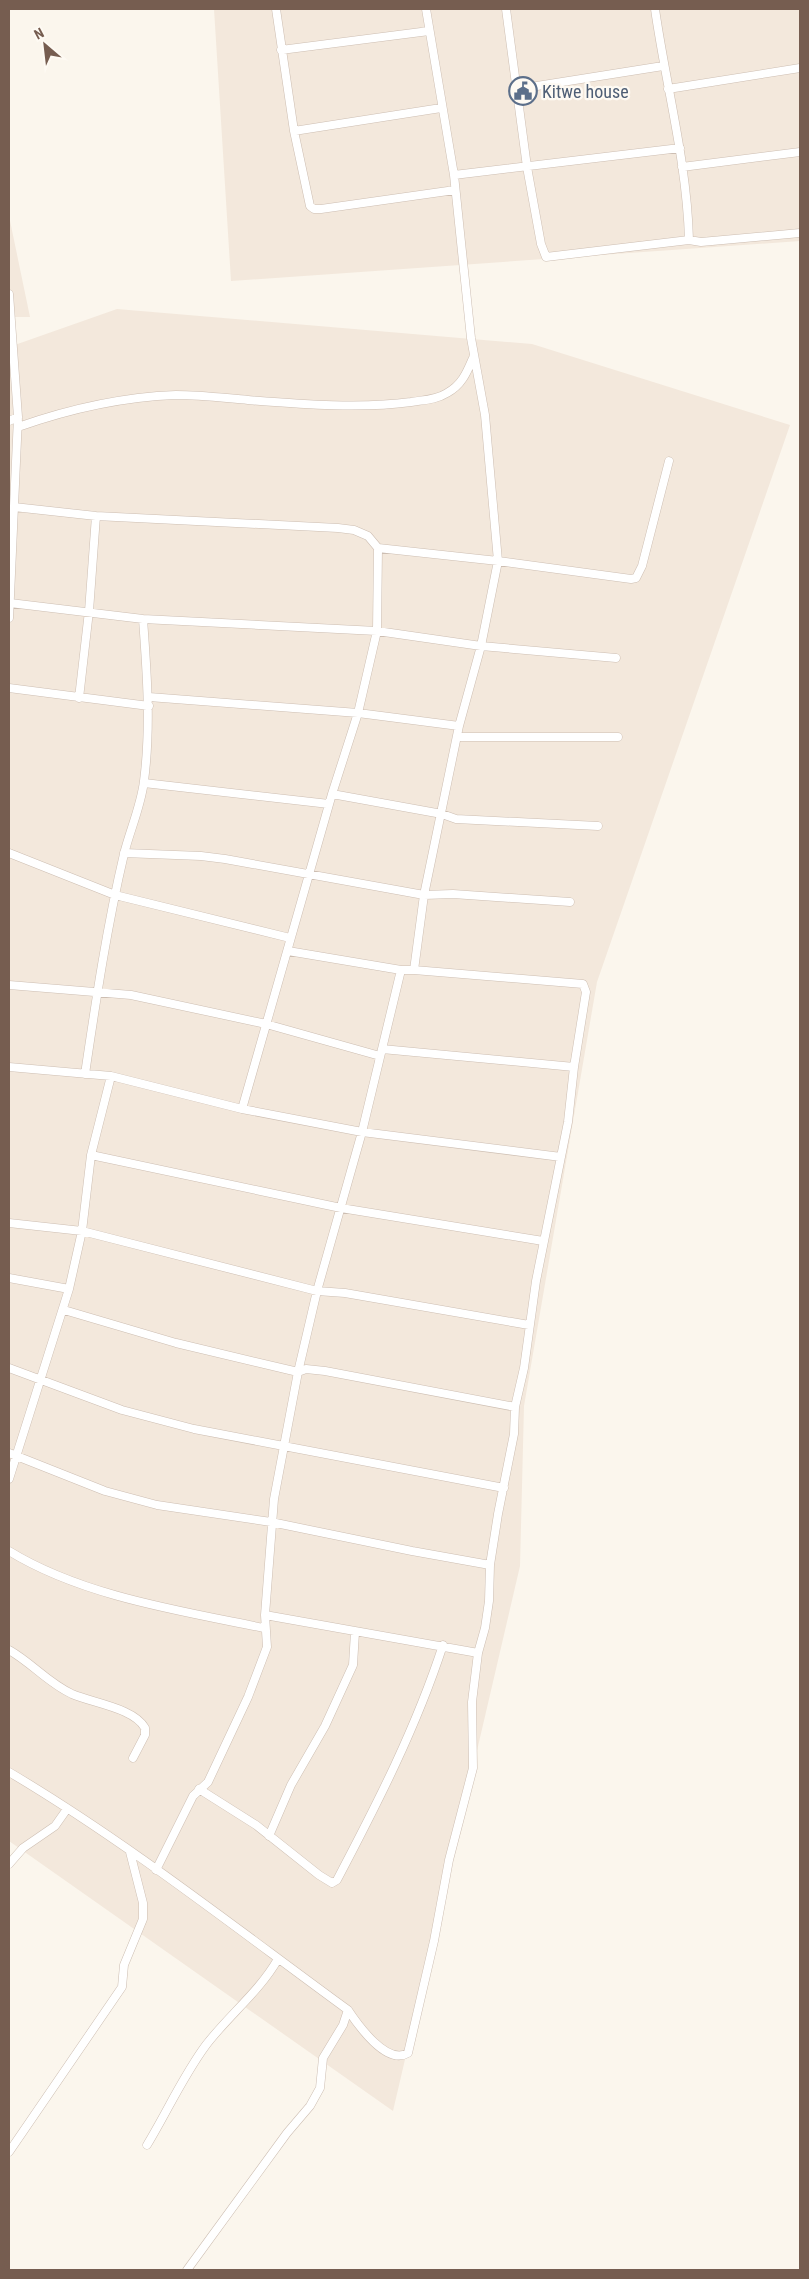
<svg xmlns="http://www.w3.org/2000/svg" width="809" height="2279" font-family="'Roboto Condensed',sans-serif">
  <rect width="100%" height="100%" fill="#fbf6ed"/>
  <path fill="#f3e8dc" d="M214,9H800V241L231,281Z
    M9,216L30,317H9Z
    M117,309L532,344L790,425L597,982L524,1406L520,1566L393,2111L9,1841V347Z"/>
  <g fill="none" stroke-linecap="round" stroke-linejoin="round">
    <defs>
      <path id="street" d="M276,9L294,131L310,206L314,209H321L455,190
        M506,9L527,167L541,244L546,257L689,240
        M655,9C666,86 687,162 689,240L701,242L800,233
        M281,50L429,31
        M518,89L663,66
        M668,89L800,68
        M294,131L441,108
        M682,167L800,152
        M454,175L680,148
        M9,294L18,417L9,618
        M9,421L18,417
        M18,427C69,409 122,397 176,395C201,395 224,398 248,400C300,404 360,409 411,402C423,400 436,400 447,393C462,385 467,372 473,358
        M14,507L96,516L338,528L354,530L368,536L378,548L377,631L358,713L332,794L242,1109
        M378,548L498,561L631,579L636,578L642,566L669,461
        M10,603L143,619L377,631L481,646L616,658
        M9,688L149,706
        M149,697L358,713L459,726
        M79,698L89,611L96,516
        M458,737H618
        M144,783L329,804
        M332,794L442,814L456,819L598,826
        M9,853L115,895L290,938
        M124,853L201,856L225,859L424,895L453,894L570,902
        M414,970L424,895L459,726L481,646L498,561L485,415L471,338L454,175L426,9
        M9,985L131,995L266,1024L380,1056
        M382,1049L574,1067
        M9,1067L111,1076L242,1109L362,1132L561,1157
        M85,1074C96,1000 107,926 124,854C130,830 141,806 144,781C151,727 147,673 143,619
        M91,1155L341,1208L543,1241
        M9,1223L82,1231L317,1291L345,1293L529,1325
        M9,1278L69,1289
        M64,1310L176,1343L298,1372L306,1369L325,1371L515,1407
        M9,1368L122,1410L194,1429L504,1488
        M9,1453L105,1491L157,1505L271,1522L412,1551L490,1565
        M9,1479L69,1289L82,1231L91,1155L111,1076
        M9,1551C82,1596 181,1611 264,1628
        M265,1615L478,1653
        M9,1650C32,1663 48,1683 72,1694C93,1703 134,1708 145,1728V1735L133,1758
        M9,1772C127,1842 237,1929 348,2010C358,2025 387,2066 408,2053L434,1941L449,1860L473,1768L472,1702L478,1653L485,1628L489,1601L490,1565L498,1514L514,1434L515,1407L524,1368L536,1281L568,1122L574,1067L586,992L583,984L414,970H401L288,951
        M199,1789L256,1825L319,1875L332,1883L337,1880C377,1804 416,1728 443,1645
        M269,1836L291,1785L325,1726L353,1665L355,1632
        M9,1864L23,1848L55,1826L67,1809
        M156,1870L193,1796L208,1782L248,1697L267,1647L265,1615L274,1499L298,1372L317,1291L362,1132L401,970
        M147,2145C167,2112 183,2076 206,2045C229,2015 259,1992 278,1959
        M9,2152L122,1987L124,1965L143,1919V1903L130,1852
        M187,2270L287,2133L310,2106L320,2088L323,2058L343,2025L348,2010"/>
    </defs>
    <use href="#street" stroke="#cdbeb2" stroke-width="9"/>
    <use href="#street" stroke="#fff" stroke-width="8"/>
  </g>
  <defs>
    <symbol id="civic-ring" viewBox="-11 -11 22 22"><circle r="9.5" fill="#fefaf3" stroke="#5c6f8a" stroke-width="1.5"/><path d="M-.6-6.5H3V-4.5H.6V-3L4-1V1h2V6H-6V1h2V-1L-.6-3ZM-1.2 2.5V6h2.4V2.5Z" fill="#5c6f8a"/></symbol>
  </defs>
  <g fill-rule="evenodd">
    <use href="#civic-ring" x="507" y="75" width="32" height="32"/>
  </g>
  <g text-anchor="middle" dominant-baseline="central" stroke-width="4.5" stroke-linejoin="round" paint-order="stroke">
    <g font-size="18" fill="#4e5e75" stroke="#fefaf3" text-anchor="start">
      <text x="542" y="91">Kitwe house</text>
    </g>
  </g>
  <rect width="809" height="2279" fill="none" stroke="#765d50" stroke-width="20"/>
  <g transform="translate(45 45) rotate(332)" stroke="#fefaf3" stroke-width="4" paint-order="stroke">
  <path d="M0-4L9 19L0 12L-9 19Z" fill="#765d50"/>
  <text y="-8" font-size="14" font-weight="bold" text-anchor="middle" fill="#765d50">N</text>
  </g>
</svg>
